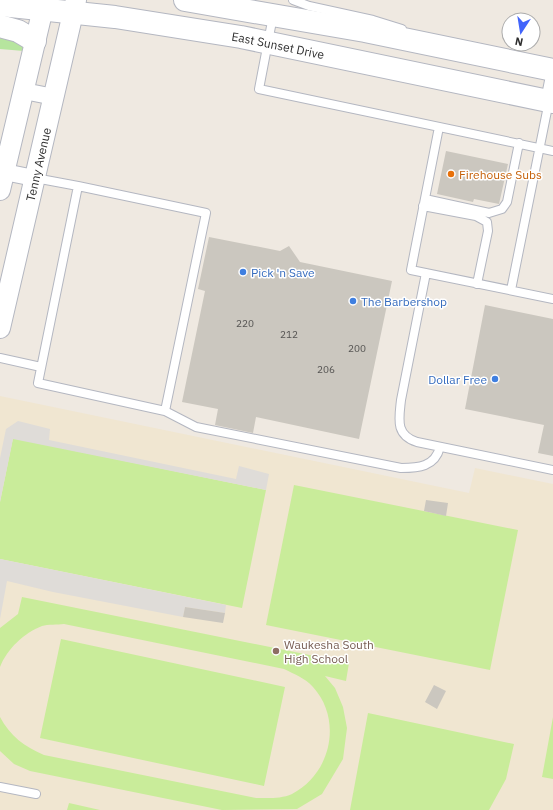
<svg xmlns="http://www.w3.org/2000/svg" width="553" height="810" font-family="'IBM Plex Sans',sans-serif">
  <rect width="100%" height="100%" fill="#efe9e1"/>
  <path fill="#f0e6d1" d="M0,396L469,493L475,468L553,484V810H0Z"/>
  <path fill="#b6e59e" d="M0,31L22,43L24,51L0,49Z"/>
  <path fill="#c9ec9a" d="M13,438L266,490L242,608L0,559V502Z
    M294,485L518,530L490,670L266,625Z
    M22,597L349,663L346,681L325,676L335,688L343,707L347,728L343,759L322,794L297,809L222,810L30,771L14,764L0,751V717C10,736 25,747 44,755L256,798C268,798 281,799 292,794C331,774 343,720 313,687C305,678 294,674 284,669L64,624C57,625 48,624 42,626C24,633 7,649 0,667V628L18,614Z
    M61,639L285,687L264,786L40,738Z
    M368,713L514,744L506,779L489,810H350Z
    M553,717V779L542,777Z
    M69,803L100,810H67Z"/>
  <path fill="#dfdcd8" d="M18,421L50,429L49,440L236,479L239,466L269,474L266,490L13,439L0,502V458L6,429Z
    M0,559L226,605L225,613L185,607L183,617L53,592L7,581L0,619Z"/>
  <path fill="#cbc7bf" d="M446,151L508,164L499,204L474,199L473,202L437,194Z
    M209,237L280,251L289,246L300,262L392,281L359,439L256,417L253,433L215,425L218,409L182,402L205,291L198,289Z
    M485,305L553,319V456L538,453L544,425L465,409Z
    M426,500L448,503L446,516L424,511Z
    M185,607L225,613L223,623L183,617Z
    M434,685L446,691L437,709L425,702Z"/>
  <g fill="none" stroke-linecap="round" stroke-linejoin="round">
    <defs>
      <path id="service" d="M293,0L309,6L373,20L402,29
        M273,16L259,89L553,151
        M439,127L411,270L553,299
        M35,178L78,186
        M425,199L489,213L502,209L507,202L519,143
        M423,206L476,216L487,222L488,231L477,284
        M426,273L401,400C399,419 395,435 417,442L553,470
        M511,290L549,101
        M0,358L41,367
        M165,411L206,213L78,186L38,383L165,411L196,427L401,468C418,468 435,467 440,447
        M0,787L36,794"/>
      <path id="minor" d="M24,91L54,97
        M549,101L553,81
        M0,171L34,178"/>
      <g id="tertiary">
        <path d="M0,190L45,0"/>
        <path id="s1" d="M0,328L76,0"/>
      </g>
      <g id="secondary">
        <path d="M185,0L365,31L553,70"/>
        <path id="s2" d="M0,5L115,17L241,37L553,102"/>
        <path d="M0,26L18,31L35,41"/>
      </g>
    </defs>
    <use href="#service" stroke="#b4b7c1" stroke-width="10"/>
    <use href="#minor" stroke="#b4b7c1" stroke-width="18"/>
    <use href="#tertiary" stroke="#b4b7c1" stroke-width="22"/>
    <use href="#secondary" stroke="#b4b7c1" stroke-width="24"/>
    <use href="#service" stroke="#fff" stroke-width="8"/>
    <use href="#minor" stroke="#fff" stroke-width="16"/>
    <use href="#tertiary" stroke="#fff" stroke-width="20"/>
    <use href="#secondary" stroke="#fff" stroke-width="22"/>
  </g>
  <circle fill="#e8710a" stroke="#fff" stroke-width="1.5" cx="451" cy="174" r="4"/>
  <g fill="#3f7fe0" stroke="#fff" stroke-width="1.5">
    <circle cx="243" cy="272" r="4"/>
    <circle cx="353" cy="301" r="4"/>
    <circle cx="495" cy="379" r="4"/>
  </g>
  <circle fill="#8d6e63" stroke="#fff" stroke-width="1.5" cx="276" cy="651" r="4"/>
  <g text-anchor="middle" dominant-baseline="central" stroke-width="3" stroke-linejoin="round" paint-order="stroke">
    <g font-size="10" fill="#555452">
      <text x="245" y="323">220</text>
      <text x="289" y="334">212</text>
      <text x="357" y="348">200</text>
      <text x="326" y="369">206</text>
    </g>
    <g font-size="12" fill="#2e2e2e" stroke="#fff">
      <text stroke="none"><textPath href="#s2" startOffset="281">East Sunset Drive</textPath></text>
      <text stroke="none"><textPath href="#s1" startOffset="168">Tenny Avenue</textPath></text>
    </g>
    <g font-size="12" fill="#c56008" stroke="#fff" text-anchor="start">
      <text x="459" y="174">Firehouse Subs</text>
    </g>
    <g font-size="12" fill="#366cbe" stroke="#fff" text-anchor="start">
      <text x="251" y="272">Pick 'n Save</text>
      <text x="361" y="301">The Barbershop</text>
      <text x="487" y="379" text-anchor="end">Dollar Free</text>
    </g>
    <g font-size="12" fill="#785e54" stroke="#fff" text-anchor="start">
      <text x="284" y="644">Waukesha South<tspan x="284" dy="14">High School</tspan></text>
    </g>
  </g>
  <g transform="translate(521 32) rotate(192)"><circle r="19" fill="#ffffff" stroke="#ababab"/>
  <path d="M0-3L7 15L0 10L-7 15Z" fill="#4264fb"/>
  <text y="-6" font-size="11" font-weight="bold" text-anchor="middle" fill="#2e2e2e">N</text>
  </g>
</svg>
